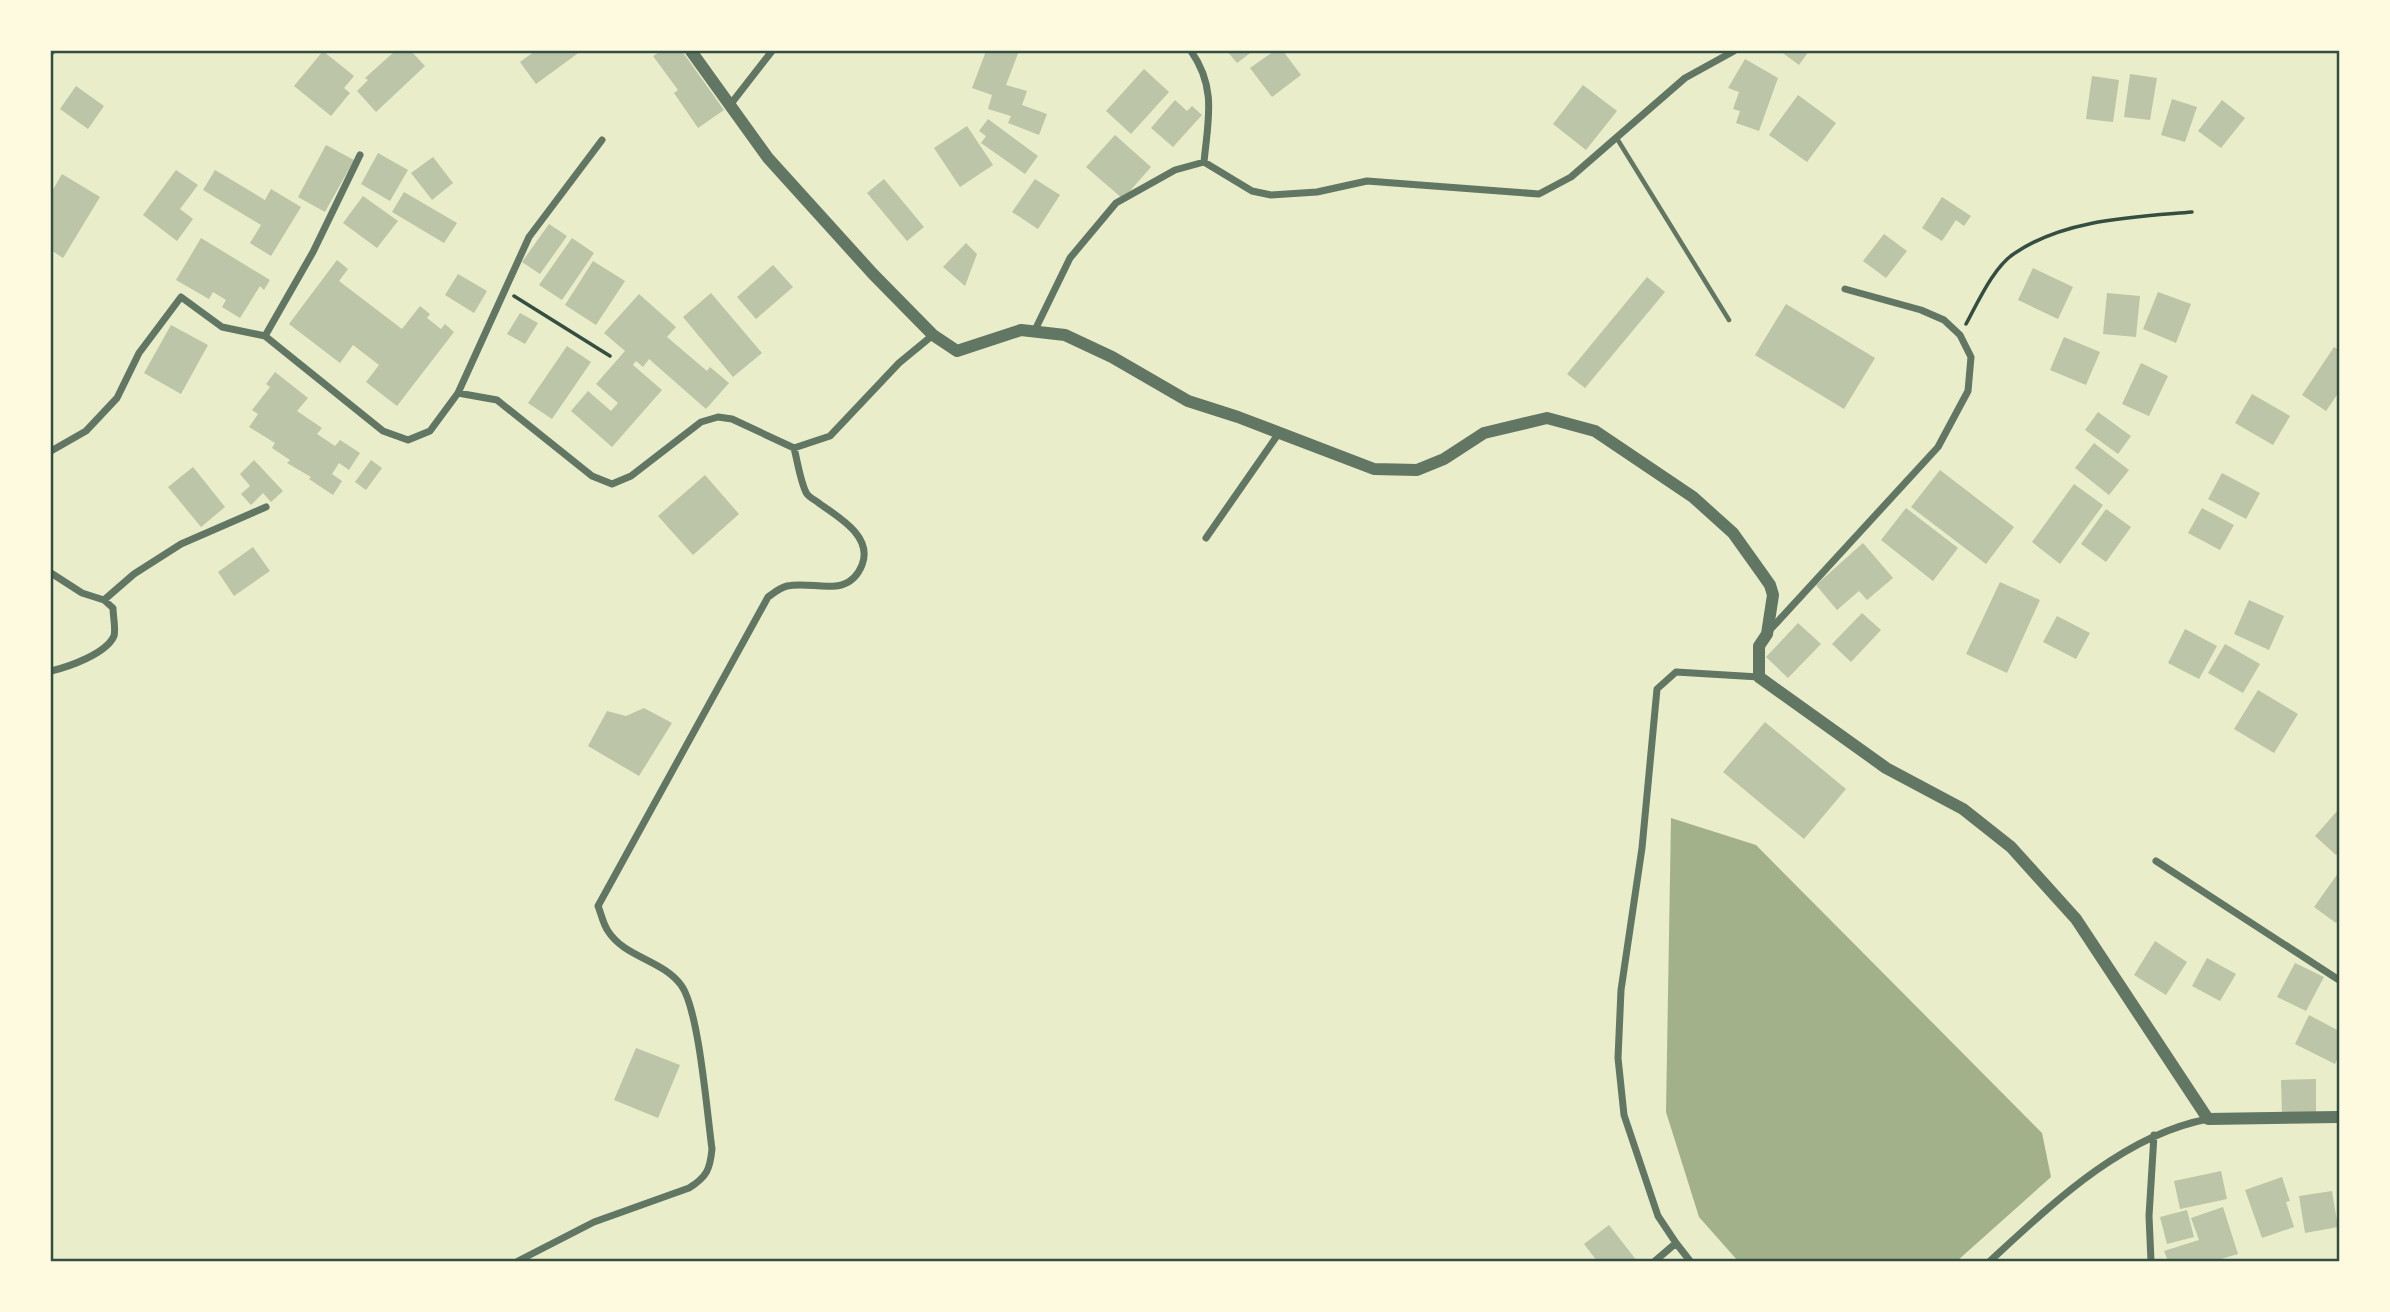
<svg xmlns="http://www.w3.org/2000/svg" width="2390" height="1312" font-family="'IBM Plex Sans',sans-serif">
  <rect width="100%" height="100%" fill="#e9edc9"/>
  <path fill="#a3b18a" d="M1671,818L1756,845L2042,1133L2051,1177L1957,1261H1738L1699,1217L1666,1112Z"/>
  <path fill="#bcc5a7" d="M323,51L354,76L344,88L350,93L331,116L294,86Z
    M395,51H411L425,66L376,112L357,91L368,80L365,78Z
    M535,51H581L536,84L520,62Z
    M661,51H682L724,110L698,128L674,93L678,90L653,56Z
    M986,51H1019L1006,85L1027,91L1022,105L1047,114L1039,135L1008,123L1011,116L988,109L992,95L972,88Z
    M1227,51H1253L1237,63Z
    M1274,51H1283L1301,75L1272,97L1250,68Z
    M1780,51H1809L1799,65Z
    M1745,59L1778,78L1759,131L1736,123L1740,111L1733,109L1739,92L1728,88Z
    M1144,69L1169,92L1131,134L1106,111Z
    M2130,74L2157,78L2150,120L2124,117Z
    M2092,76L2119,80L2113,122L2086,119Z
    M1583,85L1617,111L1586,150L1553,124Z
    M76,86L104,106L88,129L60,109Z
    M1798,95L1836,123L1807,162L1769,135Z
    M2172,99L2197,107L2185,142L2161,135Z
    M1175,100L1187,111L1192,106L1202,115L1173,147L1151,128Z
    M2222,100L2245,118L2221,148L2198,131Z
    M988,119L1038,156L1025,174L981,143L986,136L979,131Z
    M967,126L993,165L960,187L934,148Z
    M1115,135L1151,167L1123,199L1086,167Z
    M326,145L354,160L325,212L298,197Z
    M378,153L408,170L390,201L361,184Z
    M433,157L453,183L432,200L411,173Z
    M176,170L198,185L180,209L193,219L177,241L143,215Z
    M215,170L265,200L271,189L301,207L271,256L250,243L261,225L203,190Z
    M62,174L100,197L63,258L51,250V193Z
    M884,179L924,227L907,241L867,193Z
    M1035,179L1060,195L1038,229L1012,212Z
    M404,192L457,223L444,243L392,212Z
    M363,196L398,221L377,248L343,223Z
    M1942,197L1971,216L1964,226L1956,220L1942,241L1922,228Z
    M549,224L567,236L540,274L522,262Z
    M1884,234L1907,251L1886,278L1863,261Z
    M201,238L270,280L264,290L260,286L240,318L222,307L226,300L213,292L209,299L176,280Z
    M572,238L594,253L562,300L539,285Z
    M966,243L977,254L965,286L943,267Z
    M337,260L348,269L339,281L402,329L420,306L430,314L427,318L441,329L445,324L454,332L397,406L366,382L379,365L353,345L340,363L289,324Z
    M593,261L625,281L596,325L565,305Z
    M773,265L793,287L756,319L737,297Z
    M2033,268L2073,287L2058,319L2018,300Z
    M458,274L487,291L474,313L445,295Z
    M1647,277L1665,292L1585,388L1567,374Z
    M2158,292L2191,304L2176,343L2143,329Z
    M711,293L762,353L733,377L683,317Z
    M2107,293L2140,296L2136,337L2103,334Z
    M639,294L676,327L667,337L707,371L710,367L729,383L706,409L649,359L643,367L636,361L633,365L662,390L612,447L571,411L588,391L611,411L618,403L596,384L625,351L604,333Z
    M1786,304L1875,358L1844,409L1755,355Z
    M520,313L538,323L525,344L507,334Z
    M171,325L208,345L181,394L144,373Z
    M2064,337L2100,352L2086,385L2050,370Z
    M567,346L591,362L552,419L528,403Z
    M2334,347L2339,350V392L2326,411L2302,395Z
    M2141,363L2168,376L2149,416L2122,404Z
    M275,372L308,398L297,411L322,428L317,434L335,446L340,440L360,453L349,470L339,463L332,474L342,481L333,495L309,479L311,477L287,463L290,460L272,448L275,443L249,427L258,414L252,410L270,387L266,384Z
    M2252,394L2290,416L2273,445L2235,423Z
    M2098,412L2131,436L2118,454L2085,430Z
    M2094,443L2129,470L2109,495L2075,468Z
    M254,460L283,491L271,502L263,493L251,505L241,494L250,486L240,474Z
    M371,460L382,468L366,490L355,482Z
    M193,467L225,507L201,527L168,487Z
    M1940,470L2014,527L1986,564L1911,507Z
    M2222,473L2260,493L2246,519L2208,499Z
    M705,475L739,514L693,555L658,516Z
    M2074,484L2103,505L2060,564L2032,542Z
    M1906,508L1958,548L1933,581L1881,540Z
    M2202,508L2234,525L2220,550L2188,533Z
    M2106,509L2131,527L2106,562L2081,544Z
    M1863,543L1893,578L1867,600L1859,591L1837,610L1816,585Z
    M253,547L270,571L234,596L218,572Z
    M2000,582L2040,600L2007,673L1966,654Z
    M2249,600L2284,616L2269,650L2234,634Z
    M1862,613L1881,630L1851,662L1832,644Z
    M2057,616L2090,633L2076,659L2043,642Z
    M1798,623L1821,644L1788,678L1766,657Z
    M2185,629L2217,646L2199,679L2168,663Z
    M2225,644L2260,664L2243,693L2208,673Z
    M2258,690L2298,714L2274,753L2234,729Z
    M644,708L672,723L639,776L588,746L607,711L626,716Z
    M1765,722L1846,789L1804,839L1723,772Z
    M2339,809V852L2336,855L2315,836Z
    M2339,872V919L2336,923L2314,907Z
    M2155,941L2187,962L2166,995L2134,975Z
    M2207,958L2236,974L2220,1001L2192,986Z
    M2295,963L2324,977L2306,1011L2277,997Z
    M2309,1015L2339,1031V1055L2335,1064L2295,1044Z
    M636,1048L680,1065L658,1118L614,1100Z
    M2316,1079V1114L2282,1115L2281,1080Z
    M2221,1171L2227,1199L2180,1209L2174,1181Z
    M2282,1177L2290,1201L2286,1202L2294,1227L2262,1238L2245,1190Z
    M2332,1191L2338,1227L2305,1233L2299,1196Z
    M2223,1207L2238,1254L2214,1261H2168L2164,1251L2199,1240L2191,1218Z
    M2187,1210L2194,1237L2167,1244L2160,1217Z
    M1609,1225L1637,1261H1597L1584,1244Z"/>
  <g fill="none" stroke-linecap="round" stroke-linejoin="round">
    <path stroke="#344e41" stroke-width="3.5" d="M514,296L610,356
      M1966,324C1978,302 1994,266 2015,253C2065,219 2134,217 2192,212"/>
    <path stroke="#617663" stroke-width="4.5" d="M1616,137L1729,320"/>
    <path stroke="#617663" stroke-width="7" d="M1191,51C1217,88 1208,120 1204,162
      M51,52L52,51
      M730,105L772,51
      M1034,332L1070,258L1116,203L1175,170L1204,162L1252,191L1271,195L1317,192L1367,181L1539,194L1571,177L1685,78L1734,51
      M265,336L313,252L360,155
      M458,393L529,237L602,140
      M51,451L86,431L117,398L139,353L181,297L222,327L265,336L383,431L408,440L430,431L458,393L497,400L592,476L612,484L631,476L701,422L718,417L732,419L794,448L830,436L899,363L933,335
      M1206,538L1279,433
      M51,573L82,593L104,600L113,608C113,616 116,629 114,636C106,654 68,667 51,671
      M104,600L134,574L181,544L266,507
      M1769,631L1938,447L1968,391L1971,357L1960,335L1944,320L1921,310L1845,289
      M2156,861L2339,980
      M1676,1243L1690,1261
      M518,1261L594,1222L689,1188C707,1177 710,1169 712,1149C707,1114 699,1009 681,985C663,960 624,957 608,931C603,924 601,913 598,906L768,597C774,593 779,588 787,586C814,580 848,600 862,565C873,537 840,518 820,504C817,501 810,498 807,494C801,485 797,459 794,448
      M1655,1261L1676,1243L1658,1216L1624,1115L1618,1058L1621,990L1642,848L1657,689L1676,672L1759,677
      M1990,1261C2052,1204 2123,1135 2208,1119
      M2151,1261L2149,1216L2154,1135"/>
    <path stroke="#617663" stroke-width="12" d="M691,51L768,158L873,274L933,335L957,351L1021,330L1065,335L1112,357L1188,401L1238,417L1374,469L1417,470L1444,459L1484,433L1547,418L1595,431L1693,497L1733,533L1763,575L1770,585L1773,595L1767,634L1759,646V677L1886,768L1963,809L2011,847L2076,919L2208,1119L2339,1117"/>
  </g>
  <rect width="2390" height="1312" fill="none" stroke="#fefae0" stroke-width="105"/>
  <rect x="52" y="52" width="2286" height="1208" fill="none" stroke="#344e41" stroke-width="2.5"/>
</svg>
